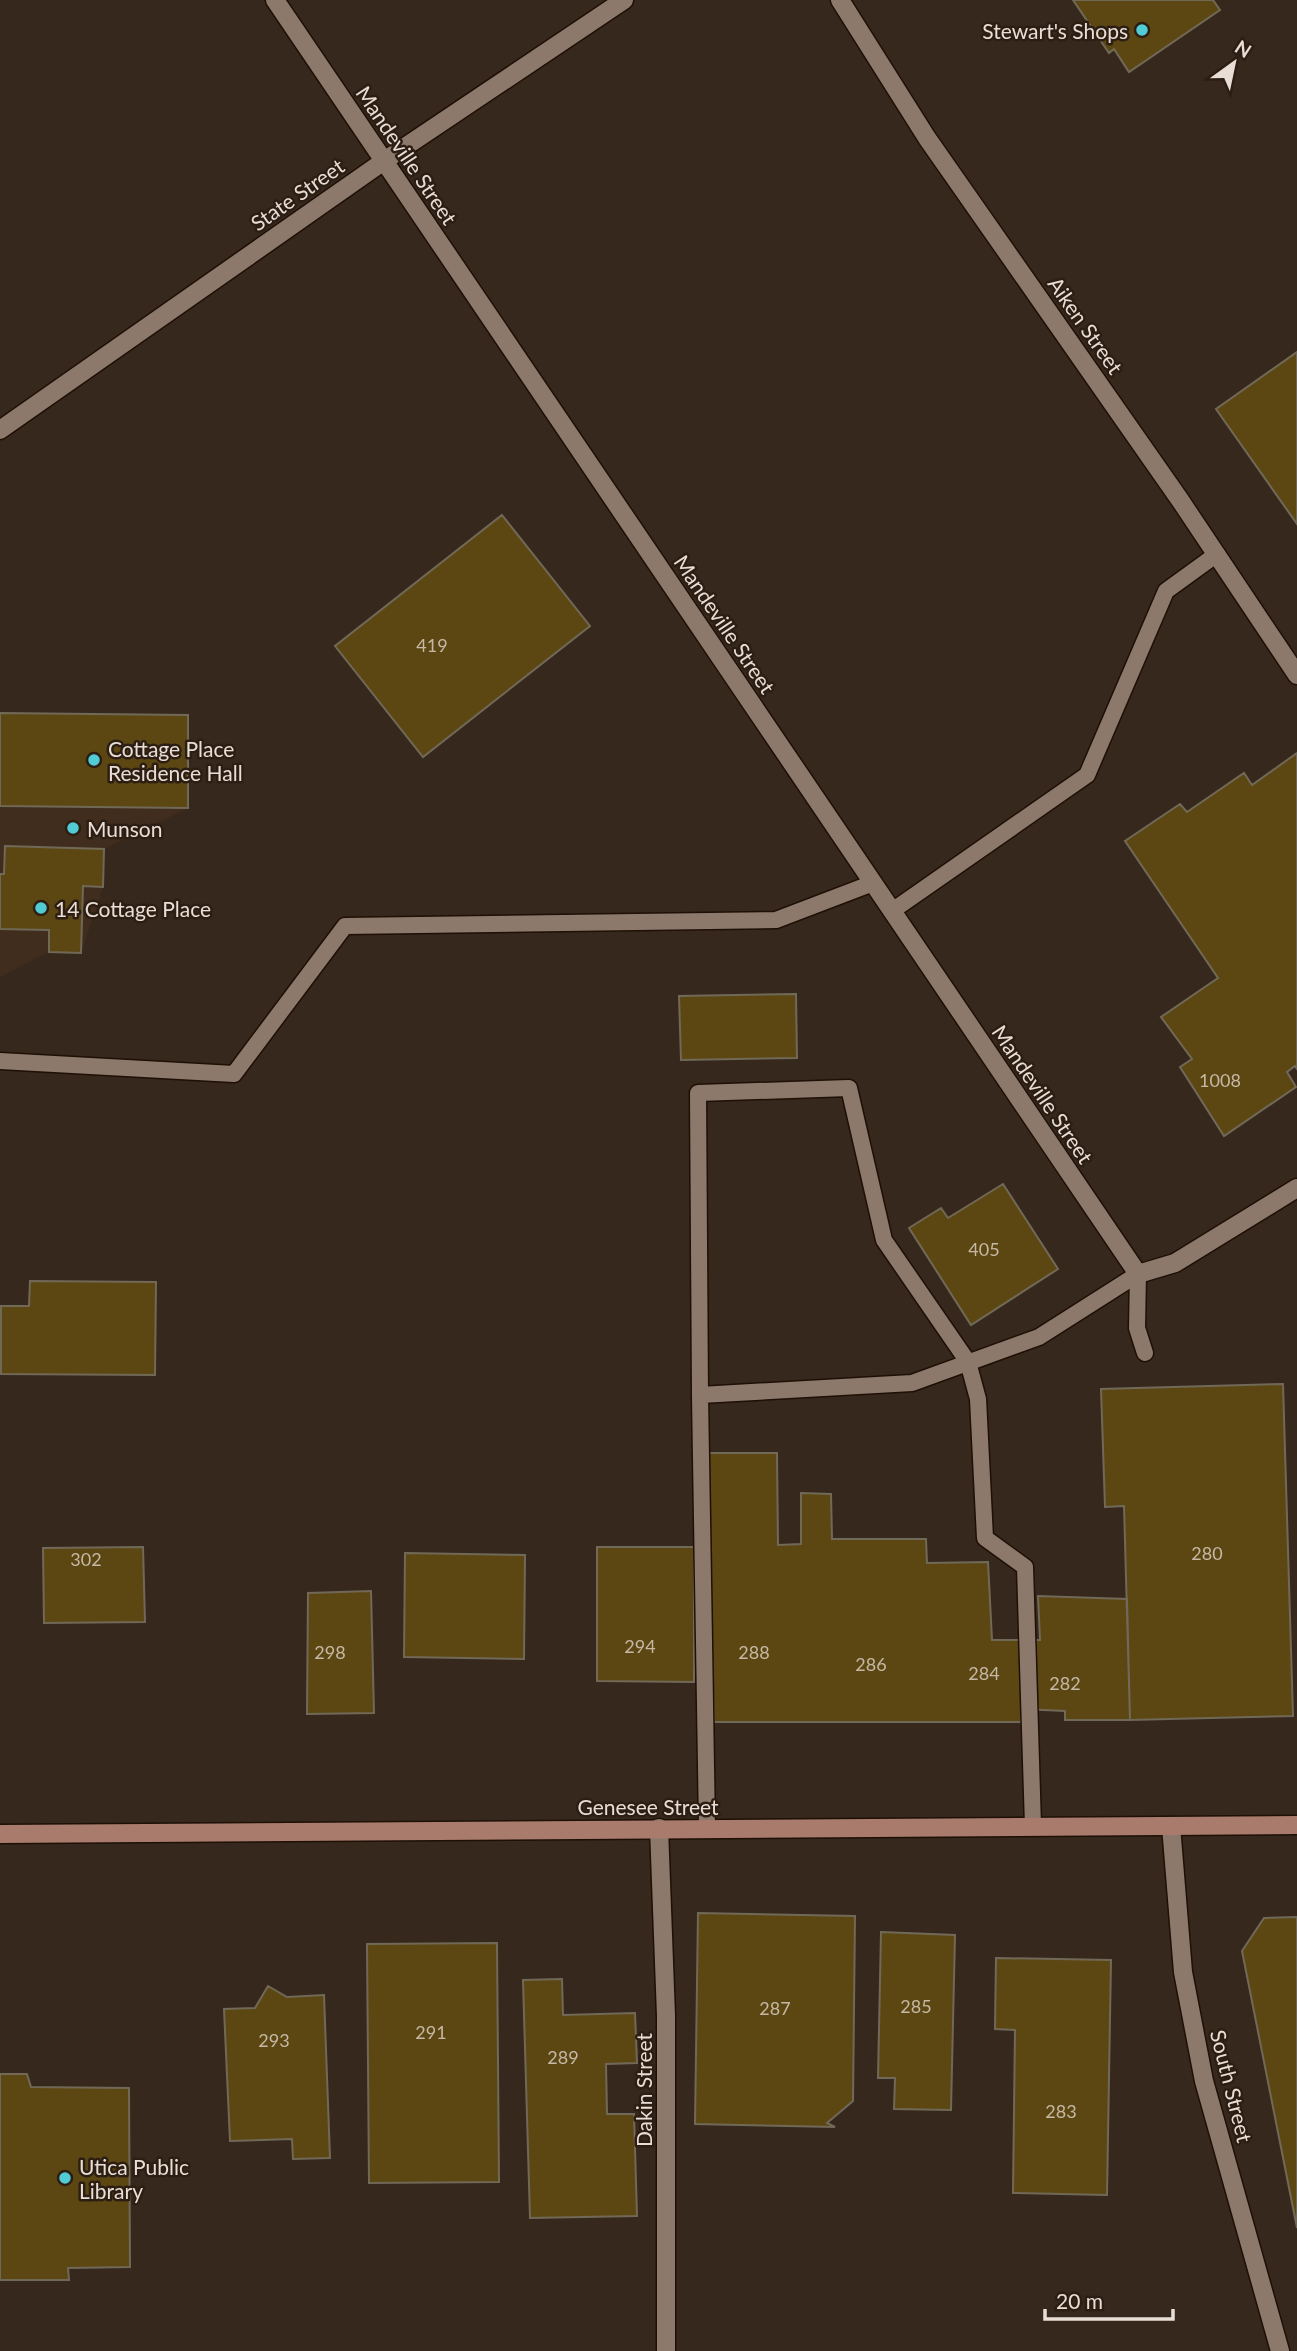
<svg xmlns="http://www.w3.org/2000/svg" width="1297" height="2351" font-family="Lato,sans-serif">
  <rect width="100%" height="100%" fill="#37281d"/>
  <path fill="#412d1d" d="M0,713L188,715V808L104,849L103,887L81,953L48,952L0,977Z"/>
  <path fill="#5c4713" stroke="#716957" stroke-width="2" d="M1073,0H1213L1220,10L1129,72L1114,49L1109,53Z
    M1297,352V524L1216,409Z
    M502,515L590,626L423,757L335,646Z
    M0,713L188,715V808L0,806Z
    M1297,753V1069L1295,1066L1287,1072L1296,1087L1224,1136L1180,1067L1192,1059L1161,1017L1218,978L1125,841L1180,804L1187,812L1244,773L1252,785Z
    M5,846L104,849L103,887L83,886L81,953L49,952V930L0,929V874H4Z
    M796,994L797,1058L681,1060L679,996Z
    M1003,1184L1058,1269L971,1325L909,1228L941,1208L948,1218Z
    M30,1281L156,1282L155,1375L1,1374V1306H29Z
    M1283,1384L1293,1716L1130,1720L1124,1506L1105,1507L1101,1389Z
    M706,1453H777L778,1545L801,1544V1493L831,1494L832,1539H926L927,1563L988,1562L992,1640H1040L1038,1596L1127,1599L1130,1720H1065V1711L1022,1709L1021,1722H714Z
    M143,1547L145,1622L44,1623L43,1548Z
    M597,1547H694V1682L597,1681Z
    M405,1553L525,1555L524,1659L404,1657Z
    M371,1591L374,1713L307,1714L308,1593Z
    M698,1913L855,1916L853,2101L827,2123L835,2127L695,2124Z
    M1297,1917V2228L1242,1951L1264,1918Z
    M881,1932L955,1935L951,2110L894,2109L895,2078H878Z
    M497,1943L499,2182L369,2183L367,1944Z
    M996,1958L1111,1960L1107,2195L1013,2193L1015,2030L995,2029Z
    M562,1979L563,2015L635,2013L637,2063L606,2064L607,2114H634L637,2216L530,2218L523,1980Z
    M268,1986L287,1997L324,1995L330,2158L293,2159L292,2139L230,2141L224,2009L255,2008Z
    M0,2074H27L31,2087L129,2088L130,2267L68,2268L69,2280H0Z"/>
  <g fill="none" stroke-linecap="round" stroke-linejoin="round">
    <defs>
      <path id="lane" d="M892,911L1087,775L1166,591L1217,554
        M0,1061L234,1074L345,926L776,920L873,883
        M1138,1274L1137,1328L1145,1353
        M700,1395L707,1828
        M1033,1826L1025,1567L985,1538L978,1399L968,1362L884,1240L849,1088L698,1093L700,1395L912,1383L1039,1337L1138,1274"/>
      <path id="street" d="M275,0L1138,1274L1175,1263L1297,1188
        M840,0L927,138L1180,500L1297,675
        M0,430L384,161L624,0
        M1171,1826L1183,1972L1204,2081L1280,2351
        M659,1828L666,2016V2351"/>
      <path id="secondary" d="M0,1834L1297,1825"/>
    </defs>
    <use href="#lane" stroke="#1e1006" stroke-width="19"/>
    <use href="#street" stroke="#1e1006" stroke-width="21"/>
    <use href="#secondary" stroke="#1e1006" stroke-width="21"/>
    <use href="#lane" stroke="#8c796c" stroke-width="16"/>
    <use href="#street" stroke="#8c796c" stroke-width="18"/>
    <use href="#secondary" stroke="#a87b6d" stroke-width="18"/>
  </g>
  <g fill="#51ccd5" stroke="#2d1e13" stroke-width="2.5">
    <circle cx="1142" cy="30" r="7"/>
    <circle cx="94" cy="760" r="7"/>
    <circle cx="73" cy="828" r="7"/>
    <circle cx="41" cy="908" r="7"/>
    <circle cx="65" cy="2178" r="7"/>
  </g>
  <g text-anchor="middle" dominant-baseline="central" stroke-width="5" stroke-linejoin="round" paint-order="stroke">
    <g font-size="18" fill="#c5b8a5">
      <text x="432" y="645">419</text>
      <text x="1220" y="1080">1008</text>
      <text x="984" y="1249">405</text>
      <text x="1207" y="1553">280</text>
      <text x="86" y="1559">302</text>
      <text x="640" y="1646">294</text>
      <text x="330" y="1652">298</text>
      <text x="754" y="1652">288</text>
      <text x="871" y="1664">286</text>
      <text x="984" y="1673">284</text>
      <text x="1065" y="1683">282</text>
      <text x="916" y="2006">285</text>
      <text x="775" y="2008">287</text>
      <text x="431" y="2032">291</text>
      <text x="274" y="2040">293</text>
      <text x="563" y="2057">289</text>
      <text x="1061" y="2111">283</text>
    </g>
    <g font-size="21" fill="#e8ded6" stroke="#2d1e13" text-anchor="start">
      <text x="1128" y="30" text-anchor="end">Stewart's Shops</text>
      <text x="108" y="748">Cottage Place<tspan x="108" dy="24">Residence Hall</tspan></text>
      <text x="87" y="828">Munson</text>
      <text x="55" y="908">14 Cottage Place</text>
      <text x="79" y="2166">Utica Public<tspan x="79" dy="24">Library</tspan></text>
    </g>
    <g font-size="21" fill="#e8ded6" stroke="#2d1e13">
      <text transform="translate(407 155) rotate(56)">Mandeville Street</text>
      <text transform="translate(297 194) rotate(-35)">State Street</text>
      <text transform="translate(1086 325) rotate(55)">Aiken Street</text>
      <text transform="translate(725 624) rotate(56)">Mandeville Street</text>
      <text transform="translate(1043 1094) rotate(56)">Mandeville Street</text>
      <text x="648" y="1806">Genesee Street</text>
      <text transform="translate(1232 2086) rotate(76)">South Street</text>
      <text transform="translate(643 2090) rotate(-90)">Dakin Street</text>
    </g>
  </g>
  <g transform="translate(1234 63) rotate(33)" stroke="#2d1e13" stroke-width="5" paint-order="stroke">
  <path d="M0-5L12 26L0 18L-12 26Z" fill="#e8ded6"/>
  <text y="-10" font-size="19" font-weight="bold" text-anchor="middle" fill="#e8ded6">N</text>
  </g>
  <path d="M1045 2309v10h128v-10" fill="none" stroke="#e8ded6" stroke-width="3.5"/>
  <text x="1056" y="2309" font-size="21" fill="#e8ded6" stroke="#2d1e13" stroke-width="5" paint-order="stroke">20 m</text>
</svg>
